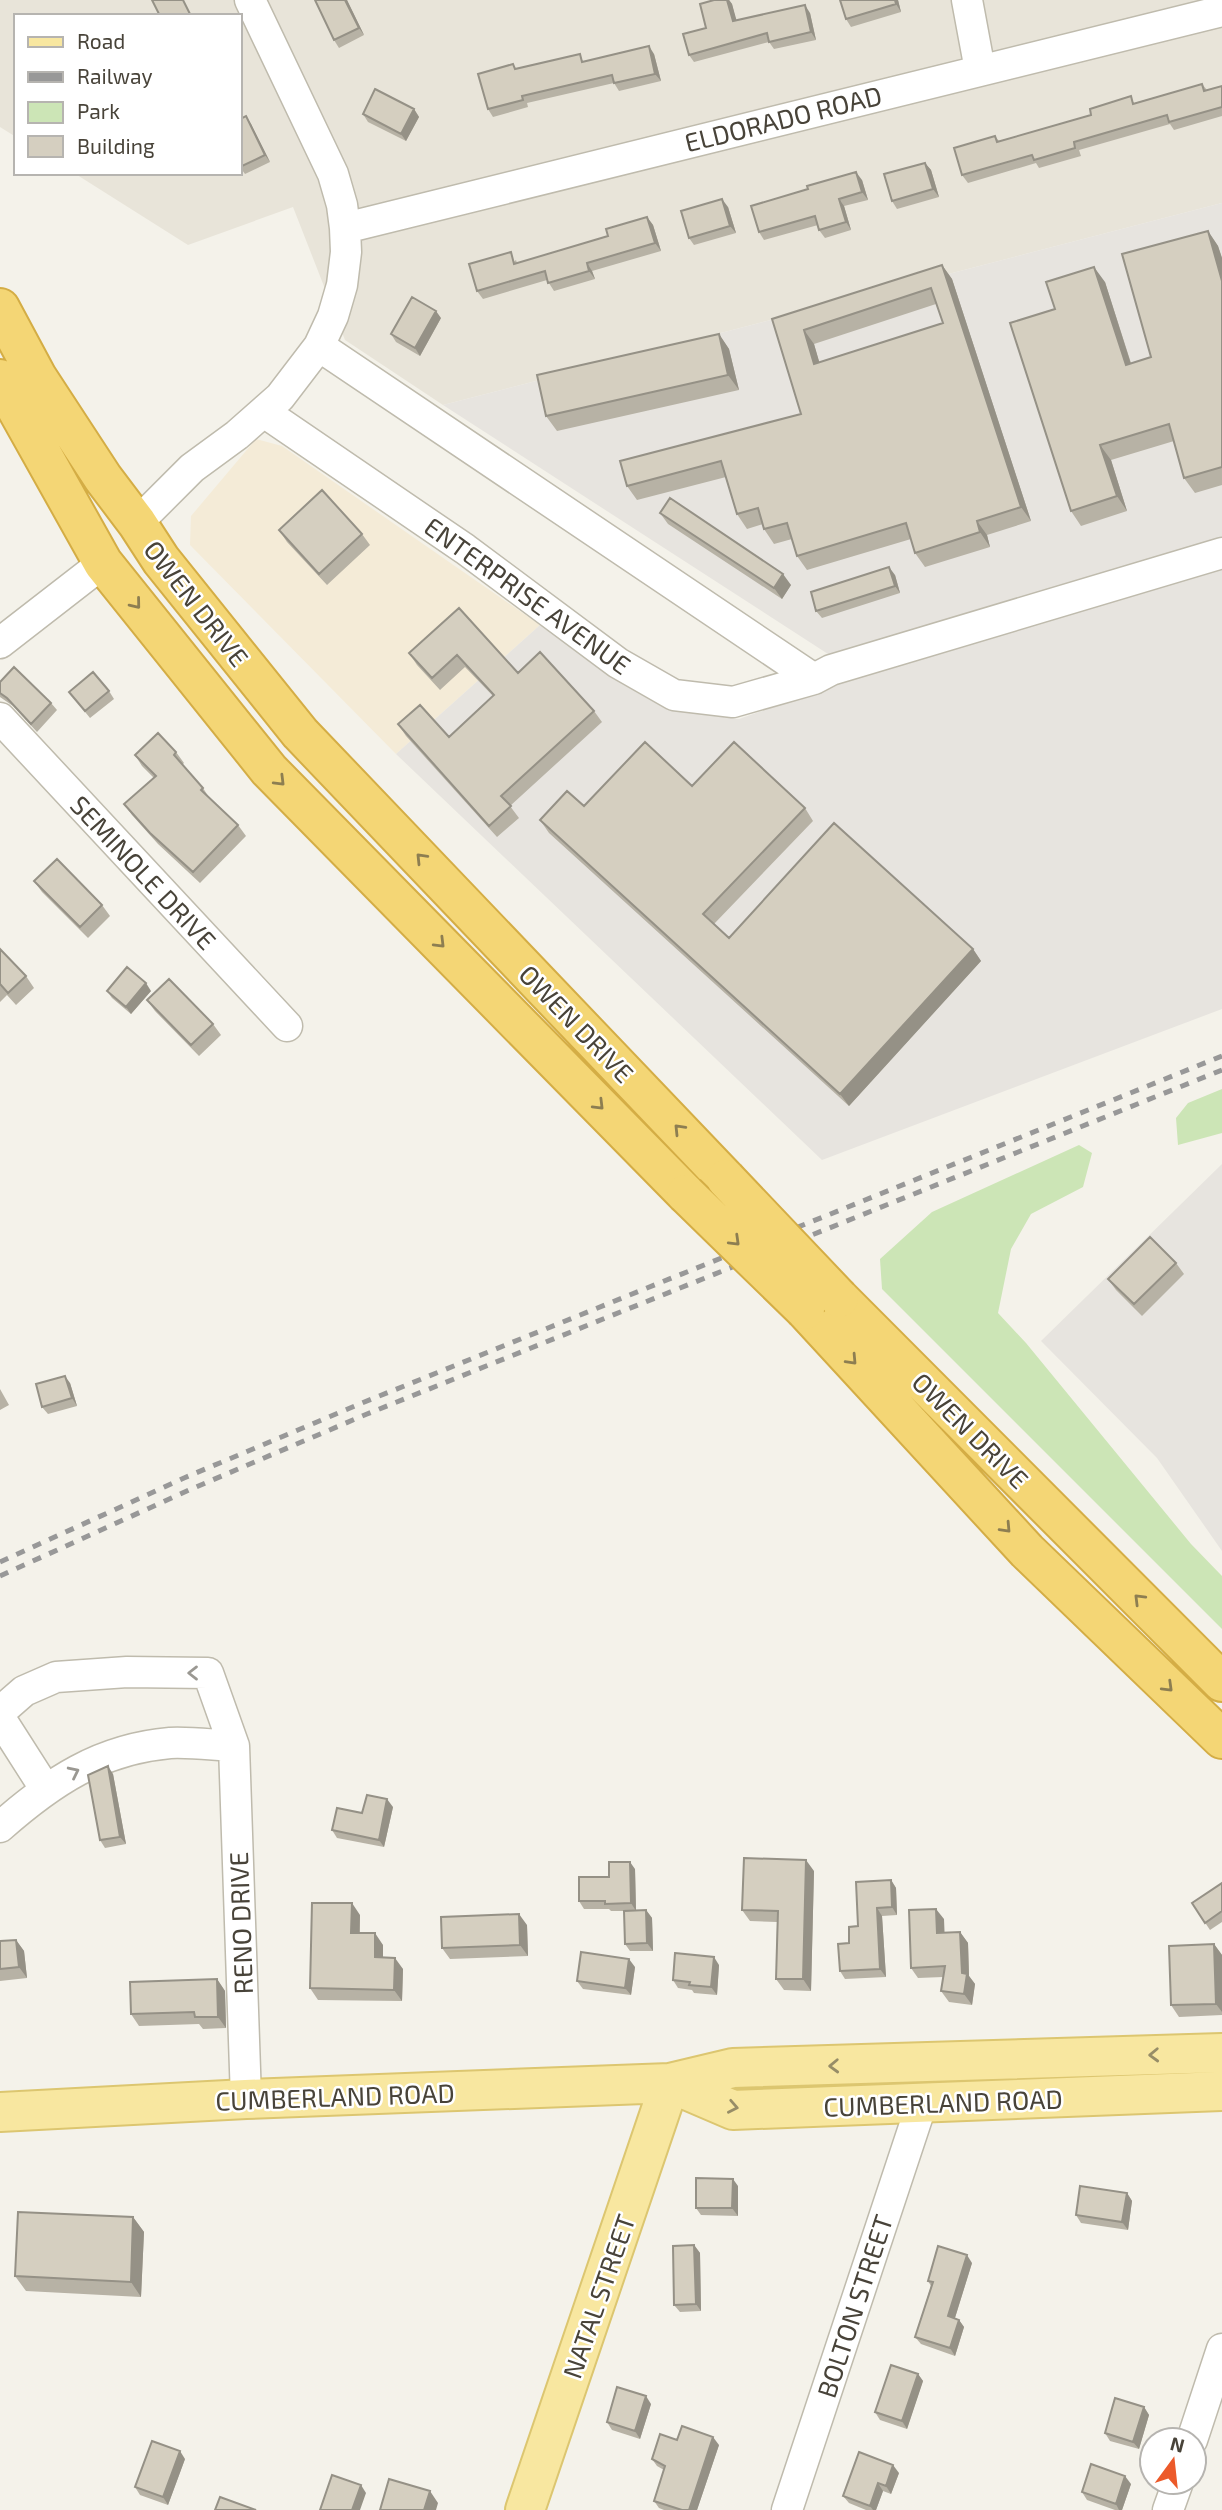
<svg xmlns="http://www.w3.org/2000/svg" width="1222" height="2510" font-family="'Exo 2',sans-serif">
  <rect width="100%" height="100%" fill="#f4f2ea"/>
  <path fill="#e8e4d9" d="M0,0H1222V203L443,405L345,340L293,207L188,245L74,173H240V16H16V137L0,127Z"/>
  <path fill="#f4ebd7" d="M256,439L282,446L540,625L396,754L190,545L191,516Z"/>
  <path fill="#e7e4df" d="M1222,203V1009L822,1160L396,754L540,625L655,701L700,714L739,719L862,676L443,405Z
    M1222,1164V1551L1157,1458L1041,1341Z"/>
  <path fill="#cce5b6" d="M1222,1089V1133L1178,1145L1176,1118L1188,1103Z
    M1079,1145L1092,1153L1083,1187L1031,1214L1011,1249L998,1313L1026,1343L1191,1544L1222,1576V1629L882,1289L880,1259L932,1212Z"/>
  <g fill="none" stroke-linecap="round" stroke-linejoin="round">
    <defs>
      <path id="minor" d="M967,0L980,70
        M345,228L1222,11
        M319,346L814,679L831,670L1222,553
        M264,412L465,549L618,663L674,695L733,702L814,679
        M137,523L192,468L237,435L280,397L319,346L333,316L342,285L346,252L345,228L342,205L333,174L250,0
        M0,643L103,563
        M0,718L287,1026
        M0,1712L24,1691L56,1677L127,1672L208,1673L234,1746L246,2099
        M0,1718L46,1790
        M0,1827C51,1782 100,1749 170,1743C191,1742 213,1745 234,1746
        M1192,2440L1222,2349
        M787,2510L922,2103
        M1168,2510L1178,2482"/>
      <path id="major" d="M670,2083L733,2110L1222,2091
        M0,2112L246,2099L670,2083L733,2068L1222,2053
        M525,2510L670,2083"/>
      <path id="highway" d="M0,308L37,377L103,478L137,523L161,560L300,733L726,1179
        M0,379L103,563L269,770L686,1194
        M839,1298L1222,1682
        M805,1310L1027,1551L1222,1739"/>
    </defs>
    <use href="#minor" stroke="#bfbbad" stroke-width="33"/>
    <use href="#major" stroke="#dcc670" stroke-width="42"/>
    <use href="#highway" stroke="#d4ad45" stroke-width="42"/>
    <use href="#minor" stroke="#fff" stroke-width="30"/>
    <use href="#major" stroke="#f8e7a0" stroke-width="38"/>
    <use href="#highway" stroke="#f4d675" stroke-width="38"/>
    <path stroke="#989898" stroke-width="5" stroke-dasharray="9 9" stroke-linecap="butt" d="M0,1562L184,1478L362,1403L1222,1056
      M0,1576L189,1490L367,1414L1222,1070"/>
    <defs>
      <path id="highway-bridge" d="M726,1179L839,1298
        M686,1194L805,1310"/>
    </defs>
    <use href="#highway-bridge" stroke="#d4ad45" stroke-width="42" stroke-linecap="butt"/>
    <use href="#highway-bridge" stroke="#f4d675" stroke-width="38"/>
  </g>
  <path fill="#b7b2a5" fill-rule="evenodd" d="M347,0L364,35L339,48L334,40Z
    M714,0H729L732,4L736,21L810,13L816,40L774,49L769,42L694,62L689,55L706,28Z
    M840,0H898L901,12L851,27L846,19Z
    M654,54L661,81L619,91L614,83L527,103L528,107L493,117L488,109L513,64L516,69Z
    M1202,84L1207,90L1222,86V116L1174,130L1170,124L1079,150L1081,156L1039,168L1036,163L968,183L962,175L995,136L999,141Z
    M414,109L419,117L406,141L368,122L363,114Z
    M251,124L270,162L245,174L240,167Z
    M925,163L931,170L939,197L897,209L892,201Z
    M862,180L868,200L844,206L851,230L825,238L819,230L818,225L764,240L759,232Z
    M728,207L736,233L694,245L689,238Z
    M647,217L653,225L661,251L592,271L595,279L554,291L547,280L483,299L477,291L516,260L517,263L608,236Z
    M1208,231L1218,246L1222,258V485L1195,493L1184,478L1174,441L1111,460L1127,511L1081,526L1071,511L1055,309L1105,282L1131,363L1151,357Z
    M942,265L952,279L1031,521L987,535L990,547L925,567L915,553L911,539L807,570L797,556L792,539L774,544L764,529L763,524L747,529L737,514L726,477L637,500L627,486L801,414L772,319ZM936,304L943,323L819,362L814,344Z
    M441,318L420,356L396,342L391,334Z
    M719,334L729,349L739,390L557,431L546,416Z
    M660,513L791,585L782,599L668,524Z
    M279,530L362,534L370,545L327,585L287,542Z
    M895,575L900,593L822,618L816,611Z
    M459,608L518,673L594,711L602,722L510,806L519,818L497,837L406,736L398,724L449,737L493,696L465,667L440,690L417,665L409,653Z
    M0,682L51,703L57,710L37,732L13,706L0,697Z
    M109,691L114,699L90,718L69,692Z
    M176,752L184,763L182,765L203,788L210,799L238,825L246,836L200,883L158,844L132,815L124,804L154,778L142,766L135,755Z
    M692,786L805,808L813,821L714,924L729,938L973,949L981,961L849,1106L549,833L540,820L584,806Z
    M34,881L102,905L110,916L88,938L42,892Z
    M0,949L26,976L34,988L16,1005L7,995L0,1002Z
    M107,991H151L131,1014L112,998Z
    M147,1000L213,1024L221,1035L199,1056L155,1011Z
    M1176,1263L1184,1274L1142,1316L1116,1290L1108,1279Z
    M70,1383L77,1406L48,1414L42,1407Z
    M0,1389L9,1405L0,1410Z
    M113,1774L126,1844L105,1848L100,1840Z
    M393,1807L384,1847L337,1838L332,1830L362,1813Z
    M635,1869L636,1910H646L652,1918L653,1951H630L625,1944L624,1911H611L609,1909H584L579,1901L609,1877Z
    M814,1871L811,1991L784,1990L776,1979L777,1922L750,1921L742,1910Z
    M891,1880L896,1888L897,1915L882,1916L886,1977L845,1979L840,1971L849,1943L858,1926Z
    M1222,1883V1922L1210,1930L1192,1903Z
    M360,1915V1933L383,1945V1957L403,1969L402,2001L318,2000L310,1988Z
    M944,1919V1933L960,1932L968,1943L969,1976L975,1984L972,2005L949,2002L941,1991L943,1977L918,1978L911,1968Z
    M527,1925L528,1956L450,1959L442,1948Z
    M16,1940L24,1951L27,1978L0,1981V1941Z
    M1214,1944L1222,1955V2015L1179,2017L1171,2005Z
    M719,1965L717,1995L694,1993L692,1990L678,1988L673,1980Z
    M635,1967L631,1995L583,1989L577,1981Z
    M217,1979L225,1991L226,2028L203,2029L199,2024L139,2026L131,2014Z
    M738,2186V2216L701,2215L696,2208Z
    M1127,2193L1132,2201L1128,2230L1081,2223L1076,2215Z
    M133,2217L144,2232L141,2297L26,2291L15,2276Z
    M694,2245L700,2253L701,2311L680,2312L674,2305Z
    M972,2263L955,2318L959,2320L964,2327L955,2356L921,2344L915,2337L931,2286L928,2281Z
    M918,2374L923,2381L907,2429L880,2420L875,2412Z
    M651,2404L640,2439L612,2430L607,2422Z
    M1144,2407L1149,2415L1139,2449L1110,2441L1105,2433Z
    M677,2440L719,2445L697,2510H664L659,2508L654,2501L664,2470L657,2466L652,2459Z
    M185,2459L168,2505L140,2495L135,2487Z
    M899,2473L891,2494L883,2491L876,2510H866L849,2503L843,2496Z
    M1131,2484L1122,2510H1115L1087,2500L1082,2492Z"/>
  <path fill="#959186" d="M345,0H347L364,35L359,28Z
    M727,0H729L732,4L739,29L733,21Z
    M895,0H898L901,12L896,4Z
    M805,5L810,13L816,40L811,32Z
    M649,46L654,54L661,81L655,74Z
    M414,109L419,117L406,141L401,134Z
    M246,116L251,124L270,162L265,155Z
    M925,163L931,170L939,197L933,189Z
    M856,172L862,180L868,200L862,192Z
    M722,199L728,207L736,233L730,226Z
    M839,199L844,206L851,230L846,222Z
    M647,217L653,225L661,251L655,243Z
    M1208,231L1218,246L1222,258V281Z
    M587,263L592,271L595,279L589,271Z
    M942,265L952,279L1031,521L1021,507Z
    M1094,267L1105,282L1136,380L1126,365Z
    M436,311L441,318L420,356L415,348Z
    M804,330L814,344L824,378L814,364Z
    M719,334L729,349L739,390L728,375Z
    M1100,445L1111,460L1127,511L1117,496Z
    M977,521L987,535L990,547L980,532Z
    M889,567L895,575L900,593L895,586Z
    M783,574L791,585L782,599L774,588Z
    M973,949L981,961L849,1106L840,1094Z
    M146,983L151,991L131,1014L126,1007Z
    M65,1376L70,1383L77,1406L72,1398Z
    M108,1766L113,1774L126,1844L120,1837Z
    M387,1799L393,1807L384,1847L379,1840Z
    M806,1860L814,1871L811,1991L803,1979Z
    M630,1862L635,1869L636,1911L631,1903Z
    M891,1880L896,1888L897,1915L892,1907Z
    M352,1903L360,1915L359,1944L351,1933Z
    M877,1908L882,1916L886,1977L880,1969Z
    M936,1909L944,1919L945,1944L937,1933Z
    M646,1910L652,1918L653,1951L647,1943Z
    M519,1914L527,1925L528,1956L520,1945Z
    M960,1932L968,1943L969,1976L975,1984L972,2005L964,1994L962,1973Z
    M375,1933L383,1945V1969L375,1957Z
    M16,1940L24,1951L27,1978L19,1967Z
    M1214,1944L1222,1955V2012L1216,2004Z
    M714,1957L719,1965L717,1995L711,1987Z
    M395,1958L403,1969L402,2001L394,1990Z
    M629,1959L635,1967L631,1995L625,1988Z
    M217,1979L225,1991L226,2028L218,2017Z
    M733,2179L738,2186V2216L732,2208Z
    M1127,2193L1132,2201L1128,2230L1122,2222Z
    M133,2217L144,2232L141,2297L131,2282Z
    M694,2245L700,2253L701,2311L696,2304Z
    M967,2255L972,2263L953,2324L948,2316Z
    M959,2320L964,2327L955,2356L950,2348Z
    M918,2374L923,2381L907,2429L902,2421Z
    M646,2396L651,2404L640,2439L635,2431Z
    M1144,2407L1149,2415L1139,2449L1133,2442Z
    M713,2437L719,2445L697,2510H689Z
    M180,2451L185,2459L168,2505L163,2497Z
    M893,2465L899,2473L891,2494L886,2486Z
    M1125,2476L1131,2484L1122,2510H1119L1116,2504Z
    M878,2483L883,2491L876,2510H873L870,2506Z
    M361,2485L366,2493L360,2510H352Z
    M430,2491L438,2503L436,2510H424Z"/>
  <path fill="#d5cfc0" stroke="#959186" stroke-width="2" fill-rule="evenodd" d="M152,0H183L191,16H160Z
    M315,0H345L359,28L334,40Z
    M714,0H727L733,21L805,5L811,32L769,42L767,33L689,55L683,34L706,28L700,4Z
    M840,0H895L896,4L846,19Z
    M649,46L655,74L614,83L612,75L522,96L523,100L488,109L478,74L513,64L515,69L580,54L582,62Z
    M1202,84L1204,91L1222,86V107L1169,122L1167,115L1074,142L1075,148L1034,160L1032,155L962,175L954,148L995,136L997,142L1091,115L1090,109L1131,96L1133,104Z
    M375,89L414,109L401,134L363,114Z
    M246,116L265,155L240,167V119Z
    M925,163L933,189L892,201L884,174Z
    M856,172L862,192L839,199L846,222L819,230L815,216L759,232L751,206L808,189L807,186Z
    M722,199L730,226L689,238L681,211Z
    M647,217L655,243L587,263L589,271L548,283L545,271L477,291L469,264L511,252L514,264L608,236L606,229Z
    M1208,231L1222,281V467L1184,478L1169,424L1100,445L1117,496L1071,511L1010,323L1055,309L1046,282L1094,267L1126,365L1151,357L1122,254Z
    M942,265L1021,507L977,521L980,532L915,553L906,523L797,556L787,523L764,529L758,508L737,514L721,461L627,486L620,461L801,414L772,319ZM931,288L943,323L814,364L804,330Z
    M412,297L436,311L415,348L391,334Z
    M719,334L728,375L546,416L537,375Z
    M322,490L362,534L319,574L279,530Z
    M670,498L783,574L774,588L660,513Z
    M889,567L895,586L816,611L811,592Z
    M459,608L518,673L540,652L594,711L501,796L511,806L489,826L398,724L420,705L449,737L494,695L457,655L432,678L409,653Z
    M14,667L51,703L31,724L7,698L0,693V682Z
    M93,672L109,691L85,711L69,692Z
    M158,733L176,752L174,755L203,788L201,790L238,825L193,872L150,833L124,804L156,776L135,755Z
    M645,742L692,786L734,742L805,808L703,914L729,938L834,823L973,949L840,1094L540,820L567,791L584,806Z
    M57,859L102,905L80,927L34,881Z
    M0,949L26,976L8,993L0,984Z
    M127,967L146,983L126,1007L107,991Z
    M169,979L213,1024L191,1045L147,1000Z
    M1150,1237L1176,1263L1134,1304L1108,1279Z
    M65,1376L72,1398L42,1407L36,1384Z
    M108,1766L120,1837L100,1840L88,1775Z
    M367,1795L387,1799L379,1840L332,1830L337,1808L362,1813Z
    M744,1858L806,1860L803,1979H776L778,1911L742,1910Z
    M609,1862H630L631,1903L605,1904V1901H579V1877H609Z
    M891,1880L892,1907L877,1908L880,1969L840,1971L838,1944L849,1943V1927L858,1926L856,1882Z
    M1222,1883V1911L1205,1923L1192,1903Z
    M312,1903H352L351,1933H375V1957L395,1958L394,1990L310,1988Z
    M936,1909L937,1933L960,1932L962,1973L967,1974L964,1994L941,1991L945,1966L911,1968L909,1910Z
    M646,1910L647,1943L625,1944L624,1911Z
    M519,1914L520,1945L442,1948L441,1917Z
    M16,1940L19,1967L0,1969V1941Z
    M1214,1944L1216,2004L1171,2005L1169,1946Z
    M581,1952L629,1959L625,1988L577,1981Z
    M675,1953L714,1957L711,1987L689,1985L690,1982L673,1980Z
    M217,1979L218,2017H195L194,2012L131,2014L130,1982Z
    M696,2178L733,2179L732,2208H696Z
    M1080,2186L1127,2193L1122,2222L1076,2215Z
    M18,2212L133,2217L131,2282L15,2276Z
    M694,2245L696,2304L674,2305L673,2246Z
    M938,2246L967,2255L948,2316L959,2320L950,2348L915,2337L933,2282L928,2281Z
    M891,2365L918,2374L902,2421L875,2412Z
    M617,2387L646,2396L635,2431L607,2422Z
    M1115,2398L1144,2407L1133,2442L1105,2433Z
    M682,2426L713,2437L689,2510H682L654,2501L665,2466L652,2459L660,2434L677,2440Z
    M152,2441L180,2451L163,2497L135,2487Z
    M859,2452L893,2465L886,2486L878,2483L870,2506L843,2496Z
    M1091,2464L1125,2476L1116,2504L1082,2492Z
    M332,2475L361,2485L352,2510H320Z
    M389,2479L430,2491L424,2510H380Z
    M220,2497L256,2510H215Z"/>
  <defs><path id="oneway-chevron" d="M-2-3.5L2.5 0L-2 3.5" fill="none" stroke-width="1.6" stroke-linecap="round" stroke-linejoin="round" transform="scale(1.75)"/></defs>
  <g stroke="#8d7e51">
    <use href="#oneway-chevron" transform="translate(136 604) rotate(51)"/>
    <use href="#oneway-chevron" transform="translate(280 781) rotate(45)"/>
    <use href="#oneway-chevron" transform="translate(421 858) rotate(-134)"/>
    <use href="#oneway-chevron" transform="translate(440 943) rotate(45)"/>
    <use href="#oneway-chevron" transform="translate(599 1105) rotate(45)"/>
    <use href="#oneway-chevron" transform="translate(679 1129) rotate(-134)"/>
    <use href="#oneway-chevron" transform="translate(735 1241) rotate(44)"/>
    <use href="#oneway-chevron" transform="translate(852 1360) rotate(47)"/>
    <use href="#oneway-chevron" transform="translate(1006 1528) rotate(47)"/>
    <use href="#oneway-chevron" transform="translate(1139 1599) rotate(-135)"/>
    <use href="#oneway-chevron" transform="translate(1168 1687) rotate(44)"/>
  </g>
  <g stroke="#9a9892">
    <use href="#oneway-chevron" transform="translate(193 1673) rotate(-180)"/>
    <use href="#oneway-chevron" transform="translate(74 1772) rotate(-26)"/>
  </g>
  <g stroke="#978d67">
    <use href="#oneway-chevron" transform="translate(1154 2055) rotate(178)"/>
    <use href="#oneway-chevron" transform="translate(834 2066) rotate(178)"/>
    <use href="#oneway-chevron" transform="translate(733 2107) rotate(11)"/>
  </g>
  <g text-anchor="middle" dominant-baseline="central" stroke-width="5" stroke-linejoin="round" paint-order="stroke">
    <g font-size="26" fill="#484339" stroke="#fff">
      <text transform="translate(783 118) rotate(-14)">ELDORADO ROAD</text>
      <text transform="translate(528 595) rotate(36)">ENTERPRISE AVENUE</text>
      <text transform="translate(197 603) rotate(52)">OWEN DRIVE</text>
      <text transform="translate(144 872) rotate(47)">SEMINOLE DRIVE</text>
      <text transform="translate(577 1023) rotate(46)">OWEN DRIVE</text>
      <text transform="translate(971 1430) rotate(45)">OWEN DRIVE</text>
      <text transform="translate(240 1923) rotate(-92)">RENO DRIVE</text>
      <text transform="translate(335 2096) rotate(-2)">CUMBERLAND ROAD</text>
      <text transform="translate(943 2102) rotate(-2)">CUMBERLAND ROAD</text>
      <text transform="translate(598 2296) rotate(-71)">NATAL STREET</text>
      <text transform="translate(854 2306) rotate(-72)">BOLTON STREET</text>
    </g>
  </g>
  <rect x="14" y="14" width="228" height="161" fill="#ffffff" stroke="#b6b4b0" stroke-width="2"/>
  <rect x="28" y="37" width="35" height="10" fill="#f8e7a0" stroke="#b6b4b0" stroke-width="2"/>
  <text x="77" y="49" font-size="21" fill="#484339">Road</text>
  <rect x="28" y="72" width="35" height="10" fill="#989898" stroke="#b6b4b0" stroke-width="2"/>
  <text x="77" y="84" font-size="21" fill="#484339">Railway</text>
  <rect x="28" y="102" width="35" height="21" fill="#cce5b6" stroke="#b6b4b0" stroke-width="2"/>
  <text x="77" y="119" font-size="21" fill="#484339">Park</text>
  <rect x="28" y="136" width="35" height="21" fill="#d5cfc0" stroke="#b6b4b0" stroke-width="2"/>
  <text x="77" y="154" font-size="21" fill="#484339">Building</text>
  <g transform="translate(1173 2461) rotate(15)"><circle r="33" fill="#ffffff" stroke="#b6b4b0" stroke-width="2"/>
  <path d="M0-5L12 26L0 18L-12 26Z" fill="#ec5a2a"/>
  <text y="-10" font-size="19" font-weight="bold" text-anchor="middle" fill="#484339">N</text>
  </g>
</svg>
